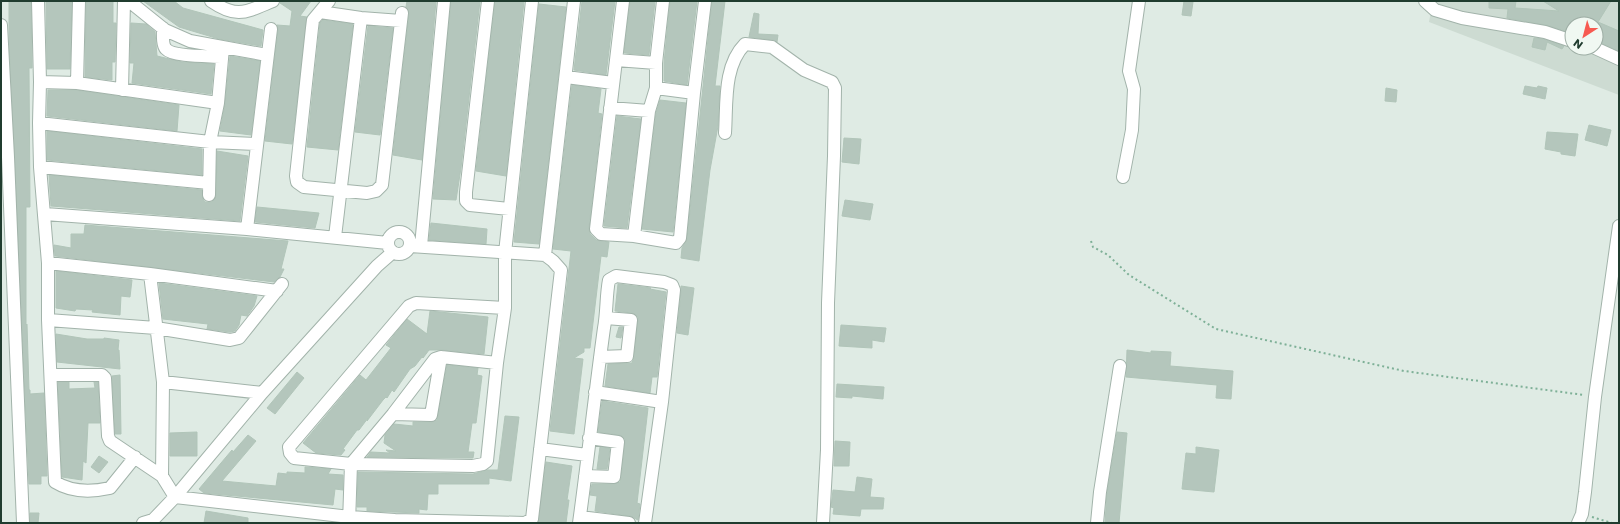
<svg xmlns="http://www.w3.org/2000/svg" width="1620" height="524" font-family="Poppins,sans-serif">
  <rect width="100%" height="100%" fill="#dfebe4"/>
  <path fill="#cddbd2" fill-rule="evenodd" d="M1433,1H1619V95L1429,22ZM1572,24H1596V48H1572Z"/>
  <path fill="#b4c6bc" stroke="#b1c5b9" d="M9,1H31L32,68H29L30,207H26V325L27,324L29,390H30V394L44,393L47,476H41V484H29L9,42Z
    M46,1H72L70,69H47Z
    M86,1H113V23H116L115,62H112V80L85,77Z
    M143,1H174L183,8L263,30L261,46L219,39L179,27Z
    M280,1H311L300,16L307,17L292,144L265,141L278,30L277,25L290,26L292,11L280,3Z
    M407,1H436L422,160L393,155L409,14L406,7Z
    M451,1H480L461,168L456,200L433,199Z
    M495,1H524L506,176L476,171Z
    M582,1H615L606,75L574,70Z
    M630,1H655L649,55L624,53Z
    M670,1H697L687,85L664,81V63Z
    M712,1H725L715,86H720L718,126L710,170L699,261L681,258L682,248L687,239Z
    M1184,1L1193,2L1191,16L1182,15Z
    M1489,1H1516L1515,8L1559,11L1543,1H1611L1598,22L1619,31V51L1596,41V24H1572V33L1546,25L1507,18L1508,9L1489,8Z
    M539,4L566,7L539,244L514,242Z
    M754,13L759,14L758,34L778,35L777,42L773,40L749,37Z
    M323,20L353,24L338,150L307,147L320,23Z
    M131,23L146,24L155,32L157,56L182,62L214,64L211,94L132,83L134,63H130Z
    M368,26L393,28L380,135L355,132Z
    M1534,38L1543,39L1564,46L1562,49L1547,42L1545,50L1532,47Z
    M230,56L260,61L251,135L220,131L225,104Z
    M572,85L601,89L598,113L602,114L589,228L590,234L596,240L609,242L607,257L601,256L590,348H584V352L574,358L583,359L574,434L550,431L571,251L553,249Z
    M1525,86L1537,88L1538,86L1547,88L1545,99L1523,94Z
    M1386,88L1397,90L1396,102L1385,101Z
    M48,90H76L179,105L177,131L47,116Z
    M660,100L686,103L673,232L642,229L656,113Z
    M617,116L641,119L627,228L604,226Z
    M1589,125L1611,130L1607,146L1585,140Z
    M47,131L202,149V175L47,160Z
    M1547,132L1578,134L1575,156L1561,154V152L1545,149Z
    M844,138L861,139L859,164L842,162Z
    M217,151L248,156L240,221L51,206L49,175L202,190L203,199L205,202H212L216,195Z
    M845,200L873,204L870,220L842,216Z
    M257,207L319,213L315,228L255,222Z
    M431,223L487,229L486,244L429,240Z
    M85,225L288,241L281,269H284L280,277L274,282L55,256L54,245L71,248V234H84Z
    M56,271L132,280L130,297L121,296L120,315L92,312L93,310L76,309L75,311L56,308Z
    M159,283L257,296L254,306L247,316L241,315L239,325L235,331L230,332L207,329L208,324L163,319Z
    M618,284L651,288L650,289L666,292L657,377H652L650,393L605,386L608,364L632,363L634,357L638,317L632,313L615,311Z
    M681,286L694,288L688,335L677,333L681,291Z
    M430,311L488,317L484,354L442,350H429L423,358L422,357L415,366L410,369L394,392L392,390L387,398L386,397L383,400L367,421L368,418L359,430H357L343,449L345,450L341,455L316,453L303,443L360,375L366,380L391,348L386,345L407,319L427,334Z
    M841,325L886,328L884,342L872,340V348L839,346Z
    M619,327H623L621,338L616,337Z
    M56,334L87,339H104V338L119,340L118,350H119L120,369L57,362Z
    M1127,350L1151,353V351L1171,352L1170,366L1233,371L1231,399L1216,398L1217,385L1126,377Z
    M447,365L478,368L477,375L482,376L476,423H472L468,452H474L473,458L367,457L371,452L390,453L386,450L396,451L384,443L385,435L394,424L413,426V422H431L437,420Z
    M297,372L304,378L275,414L267,408Z
    M120,375L121,434H115L112,376Z
    M58,382H69V389L95,388L94,382H98L100,423H88L86,463L83,461L82,480L62,477Z
    M837,384L884,387L883,399L852,396V398L836,397Z
    M603,401L648,408L637,503L640,504L638,520L630,516L595,511L597,496L590,495L592,484H614L620,482L621,478L625,439L619,435L598,432L602,402Z
    M505,416L519,417L511,481L489,478V484H438V494H428L427,510L419,509V513L367,511V507H357L358,472L473,474L487,470H498Z
    M197,432V456H170V433Z
    M1117,432L1127,433L1119,523H1105L1107,493Z
    M248,435L256,441L222,481L276,486L278,473L287,474V472L305,473V467L331,469L328,474L343,475V490L335,489L333,505L204,493L199,489L232,450L233,452Z
    M835,441L850,442L849,466H834Z
    M600,447L610,448L607,469H597Z
    M1196,447L1219,450L1214,492L1182,489L1186,453L1196,454Z
    M99,456L108,462L99,473L91,467Z
    M546,462L572,466L567,500H569L566,523H538Z
    M857,477L872,479L870,497L884,498L883,509H861L860,516L833,514L834,508L831,507L833,490L855,492Z
    M206,511L248,518V523H204Z
    M30,513H39L38,523H30Z"/>
  <g fill="none" stroke-linecap="round" stroke-linejoin="round">
    <defs>
      <path id="minor" d="M38,1L40,82L39,123L40,167L48,263V320L55,482C71,492 92,492 110,488L135,457
        M129,1L165,30L190,41L267,55
        M211,1C237,19 246,12 273,1
        M329,1L313,20L312,28L296,176L297,182L304,187L367,193L376,191L382,185L402,13
        M488,1L466,192V201L470,205L509,209
        M623,1L596,229L601,234L634,236L676,243L680,238L694,93L705,1
        M1425,1L1435,10L1462,18L1545,32L1572,41
        M320,12L361,18L401,21
        M1,25L8,157L23,523
        M163,28C163,33 162,45 166,49C173,57 210,56 221,57
        M1595,48L1619,59
        M616,60L656,63
        M566,77L613,83
        M40,82L77,83L218,103
        M77,83L79,1
        M656,88L694,93
        M122,90L124,1
        M610,108L649,111
        M39,123L210,142L256,144
        M725,133C727,104 723,66 745,44L772,47L804,70L832,82L835,88L834,156L828,303L827,450L823,523
        M40,167L209,183
        M1123,177L1132,130L1134,89L1129,71L1139,1
        M209,195L210,142L218,103L223,48
        M45,214L247,229L388,243
        M247,229L271,29
        M388 243a11 11 0 1 1 22 0a11 11 0 1 1-22 0Z
        M634,236L649,111L656,88V63L663,1
        M335,237L361,18
        M421,246L444,1
        M545,255L574,1
        M48,263L150,274L277,291
        M150,274L163,382L162,476
        M505,308L416,303L409,306L289,447L290,453L294,458L351,464L473,466L483,464L487,461L497,363L505,308V253L532,1
        M48,320L156,328L230,340L239,338L282,284
        M600,357L627,356L631,320L606,318
        M51,375H102L105,378L108,436L110,441L162,476L175,497L350,517L395,520L525,523L532,519L561,270L553,261L545,255L410,246
        M163,382L262,393
        M595,392L662,402
        M393,414L431,415L441,357
        M540,449L587,455
        M585,476L614,477L618,442L589,438
        M580,517L629,523
        M143,523L153,520L175,497L262,393L377,266L393,252
        M349,523L351,464L393,414L435,359L441,357L497,363
        M579,523C588,458 595,393 604,328C607,312 606,295 609,280L616,276L664,282L672,285L674,290L662,402L645,523
        M1097,523L1100,492L1120,366
        M1578,523L1582,514L1585,492L1595,397L1619,226"/>
    </defs>
    <use href="#minor" stroke="#a2b3aa" stroke-width="14"/>
    <path stroke="#7eb097" stroke-width="2" stroke-dasharray="2 3" stroke-linecap="butt" d="M1091,241L1093,247L1108,255L1129,275L1216,329L1404,371L1584,395
      M1592,517L1612,523"/>
    <use href="#minor" stroke="#fff" stroke-width="12"/>
  </g>
  <rect width="1620" height="524" fill="none" stroke="#203c2f" stroke-width="4"/>
  <g transform="translate(1584 36) rotate(216)"><circle r="19" fill="#f0f8f2" stroke="#9dada4"/>
  <path d="M0-3L7 15L0 10L-7 15Z" fill="#f75a51"/>
  <text y="-6" font-size="11" font-weight="bold" text-anchor="middle" fill="#203c2f">N</text>
  </g>
</svg>
